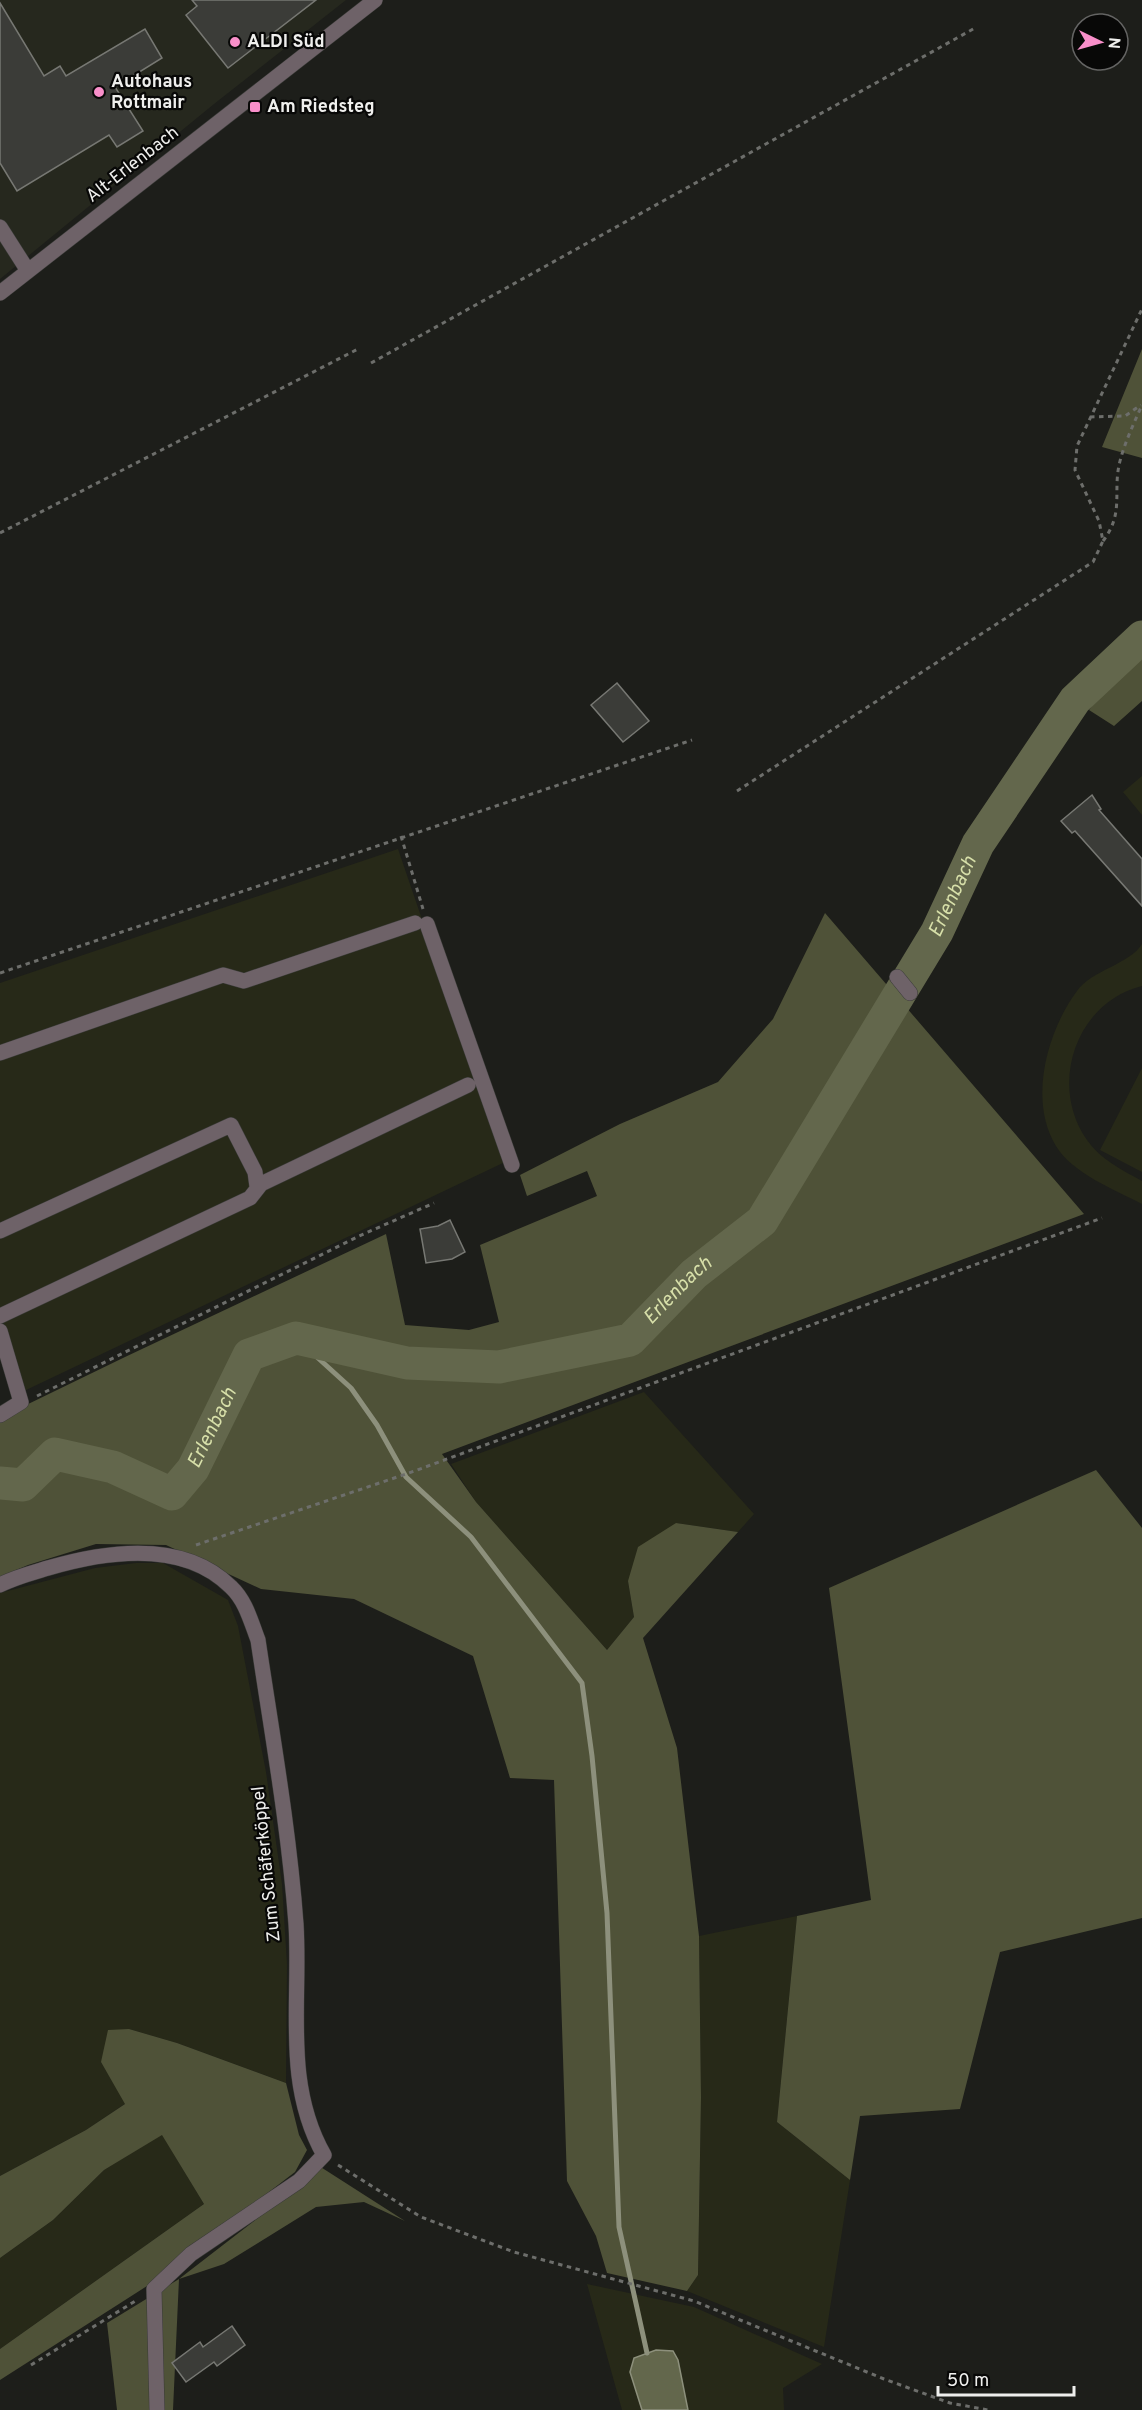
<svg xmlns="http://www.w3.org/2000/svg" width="1142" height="2410" font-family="Overpass,sans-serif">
  <rect width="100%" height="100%" fill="#1d1e1a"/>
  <path fill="#26281e" d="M0,0H346L214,104L0,279Z"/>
  <path fill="#272918" d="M1142,776V815L1123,792Z
    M398,849L505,1162L24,1391L0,1311V983Z
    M1142,944V986C1076,1002 1048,1085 1087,1140C1100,1159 1122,1170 1142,1181V1204C1115,1190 1072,1173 1056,1146C1028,1101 1047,1031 1077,991C1092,970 1130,964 1142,944Z
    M1142,1068V1172L1100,1150Z
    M644,1392L754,1514L738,1532L676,1523L628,1581L634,1617L607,1650L476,1502L451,1464Z
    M136,1563H163L228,1600L238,1626L266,1772L282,1884L287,1964L286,2083L177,2043L129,2029L101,2062L126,2103L86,2130L0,2176V1593L95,1568Z
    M797,1916L777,2122L850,2180L824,2347L687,2291L698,2275L701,2097L699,1936Z
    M162,2134L204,2204L0,2349V2258L53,2220L104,2170Z
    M587,2284L694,2307L822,2364L783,2388L784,2410H688L678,2360L635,2358L631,2372L642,2410H622Z"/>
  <path fill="#4f5238" d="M1142,349V458L1102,447Z
    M1142,640V701L1114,726L1089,710Z
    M825,913L1084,1214L442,1454L476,1502L607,1650L634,1617L628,1581L638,1547L676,1523L738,1532L643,1638L677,1748L699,1936L701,2097L698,2275L687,2291L607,2273L596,2236L567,2181L554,1780L510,1778L473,1656L354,1599L261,1589L166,1545L96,1544L28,1565L0,1577V1421L22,1407L125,1357L386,1234L405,1325L469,1330L499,1322L480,1245L597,1196L587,1171L527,1196L520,1175L620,1124L718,1082L773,1019Z
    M1096,1470L1142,1528V1918L1000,1952L960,2109L860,2116L850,2180L777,2122L797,1916L871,1900L829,1588Z
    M129,2029L177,2043L286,2083L299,2135L307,2150L295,2172L147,2286L0,2380V2349L204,2204L162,2135L104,2170L53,2220L0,2258V2176L86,2130L125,2104L101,2062L108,2030Z
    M316,2164L405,2221L364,2202L316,2207L224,2264L179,2279L173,2410H117L107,2323L179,2279L298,2187Z"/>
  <path fill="#63674c" stroke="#8d907c" stroke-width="1.5" d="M656,2350L673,2351L678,2360L688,2410H642L630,2372L634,2358Z"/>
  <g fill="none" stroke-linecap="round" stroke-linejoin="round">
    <path stroke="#8d907c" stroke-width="5" d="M296,1338L351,1388L377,1425L406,1477L471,1537L582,1683L592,1756L607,1913L619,2227L647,2353"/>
    <path stroke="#63674c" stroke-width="33" id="s1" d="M0,1483L23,1485L55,1454L113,1467L172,1494L193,1469L249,1355L296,1338L407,1363L499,1367L630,1340L694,1274L762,1221L937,932L978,844L1075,700L1142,637"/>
  </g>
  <path fill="#3b3c38" stroke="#777873" stroke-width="1.5" d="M192,0H316L228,68L186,15L197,6Z
    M0,3L44,76L60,66L66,76L145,29L162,58L115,87L143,131L117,147L109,135L17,191L0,163Z
    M617,683L649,721L623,742L591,705Z
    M1092,795L1101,809L1099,810L1142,859V906L1075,831L1072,833L1061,821Z
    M450,1220L465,1252L452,1259L426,1263L420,1229L438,1226Z
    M232,2326L245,2345L217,2366L214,2362L186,2382L172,2363L200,2342L203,2347Z"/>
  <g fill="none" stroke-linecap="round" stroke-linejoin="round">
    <defs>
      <path id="minor" d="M0,227L28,271
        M0,293L375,0
        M427,924L512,1165
        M897,977L910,993
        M0,1053L223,975L244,981L415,923
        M0,1231L231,1125L255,1172L257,1187
        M0,1316L250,1198L261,1184L468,1085
        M0,1331L21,1402L0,1415
        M0,1585C15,1577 32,1573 48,1568C106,1551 183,1539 231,1587C246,1601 251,1622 258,1640C272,1734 289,1829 296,1924C301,2002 283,2083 324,2155L299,2181L191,2254L154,2289L157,2410"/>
    </defs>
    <use href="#minor" stroke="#3a3b38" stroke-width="16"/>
    <path stroke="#6d6e6b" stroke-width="3" stroke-dasharray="4.5 4.5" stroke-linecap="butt" d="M371,363L975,28
      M1090,417L1125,416L1141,405
      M0,533L358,349
      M1103,541C1125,512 1112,492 1120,461C1125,442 1134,423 1142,405
      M737,791L1093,562L1103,541L1099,521L1075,470L1077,446L1142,309
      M401,836L423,909
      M0,973L692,740
      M37,1396L359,1236L434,1203
      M196,1545L409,1473L1102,1218
      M338,2165L421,2217L514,2252L694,2301L884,2379L950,2403L988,2410
      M31,2365L137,2300"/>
    <use href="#minor" stroke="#6e6268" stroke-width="15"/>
  </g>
  <g fill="#f98fca" stroke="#080807" stroke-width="2">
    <circle cx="235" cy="42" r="6"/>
    <circle cx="99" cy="92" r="6"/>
    <rect x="249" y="101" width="12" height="12" rx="3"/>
  </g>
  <g text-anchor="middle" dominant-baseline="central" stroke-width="4.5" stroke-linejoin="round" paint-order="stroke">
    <g font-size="18" font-weight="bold" fill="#efefed" stroke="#080807" text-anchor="start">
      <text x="247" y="42">ALDI Süd</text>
      <text x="111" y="82">Autohaus<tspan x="111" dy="21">Rottmair</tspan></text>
      <text x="267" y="107">Am Riedsteg</text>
    </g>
    <g font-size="18" fill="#efefed" stroke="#080807">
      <text transform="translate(133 165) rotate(-38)">Alt-Erlenbach</text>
      <text transform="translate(267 1864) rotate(-96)">Zum Schäferköppel</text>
    </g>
    <g font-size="20" font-style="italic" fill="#d7dfa9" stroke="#080807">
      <text stroke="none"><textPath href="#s1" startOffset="1296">Erlenbach</textPath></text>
      <text stroke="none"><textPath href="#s1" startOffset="810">Erlenbach</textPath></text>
      <text stroke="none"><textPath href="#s1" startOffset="270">Erlenbach</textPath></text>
    </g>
  </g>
  <g transform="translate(1100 42) rotate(95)"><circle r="28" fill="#080807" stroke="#646463" stroke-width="1.5"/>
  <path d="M0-4.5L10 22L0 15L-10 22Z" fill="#f98fca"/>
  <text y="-9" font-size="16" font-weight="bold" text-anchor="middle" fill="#efefed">N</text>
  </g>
  <path d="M938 2386v9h136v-9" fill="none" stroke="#efefed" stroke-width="3"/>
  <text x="947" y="2386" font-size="18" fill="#efefed" stroke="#080807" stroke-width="4.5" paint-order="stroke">50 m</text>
</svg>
